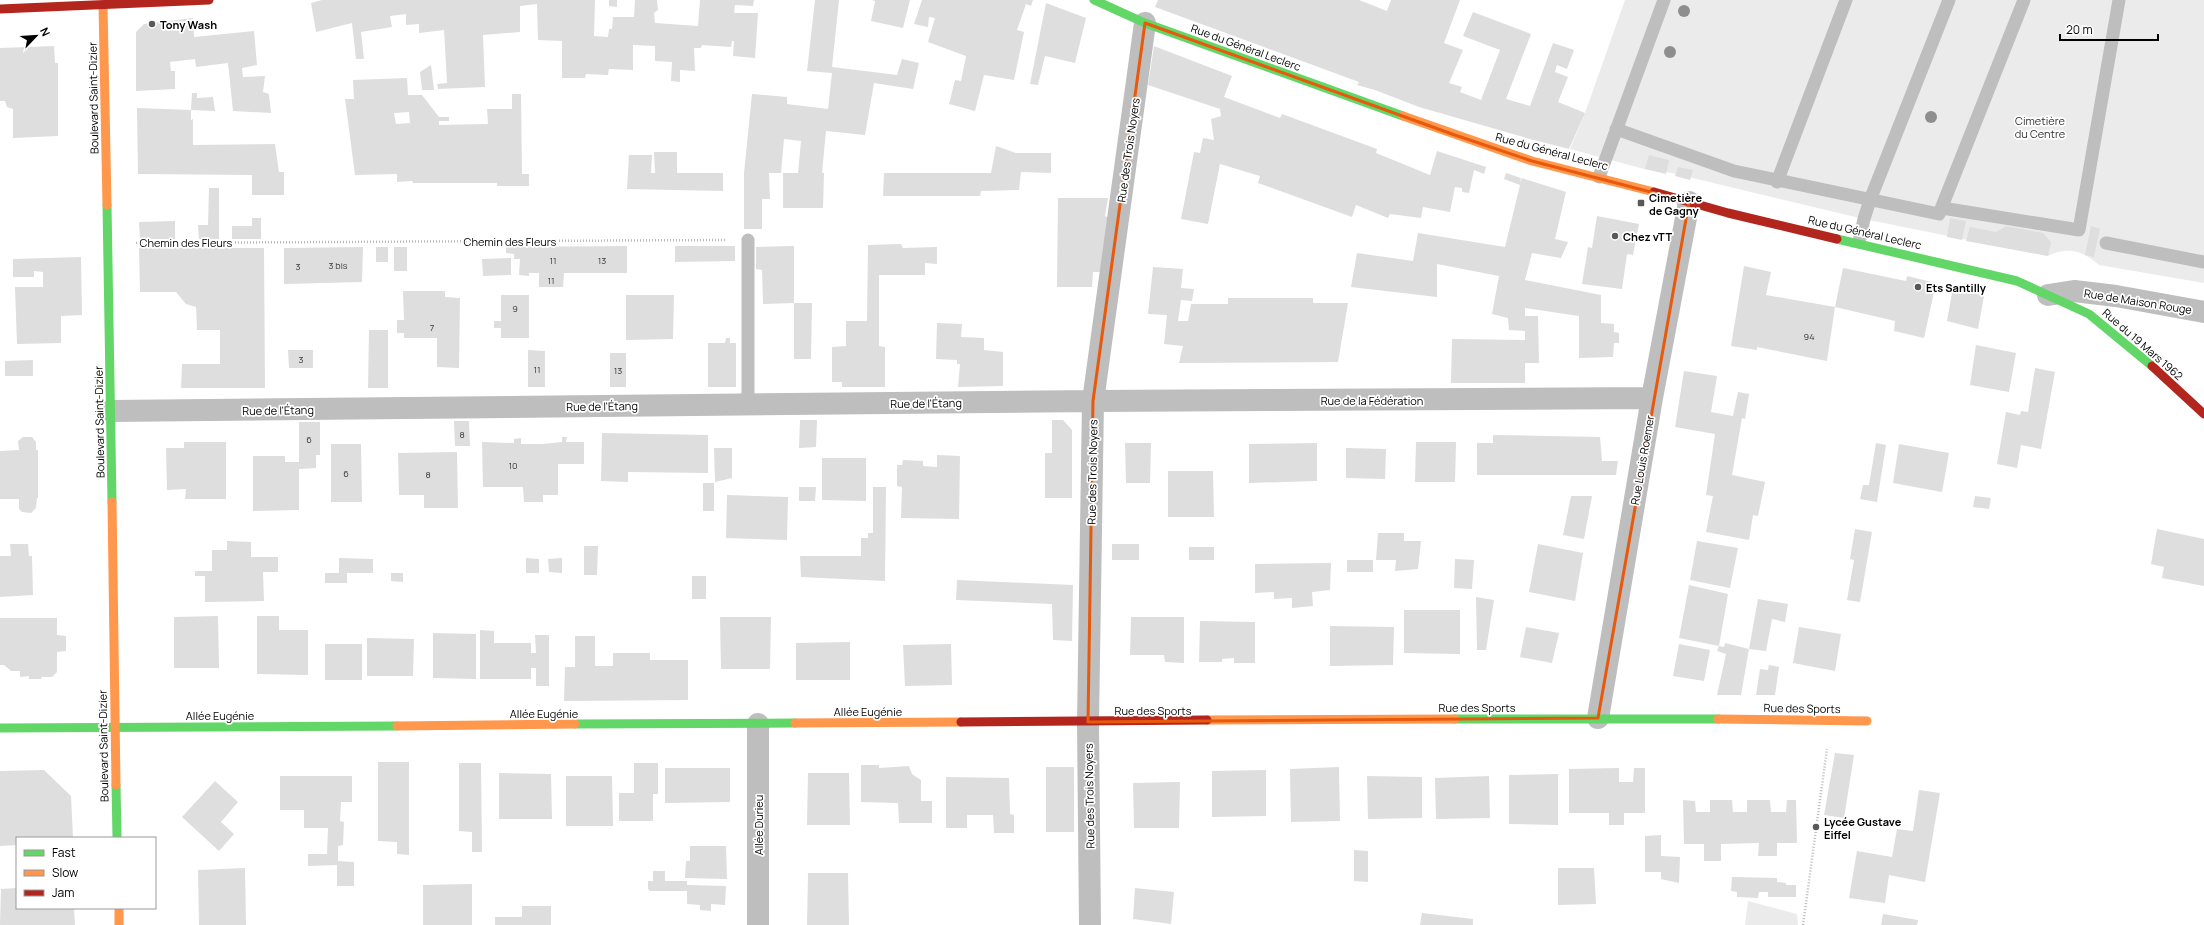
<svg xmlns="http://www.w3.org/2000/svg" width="2204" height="925" font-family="Manrope,sans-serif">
  <rect width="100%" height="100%" fill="#fff"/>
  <path fill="#ebebeb" d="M1625,0H2204V283L2099,265C2083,251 2068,246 2048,256L1864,219L1672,173L1644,169L1570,149L1585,113Z
    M1748,901L1797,914L1798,925H1745Z"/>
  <path fill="#dedede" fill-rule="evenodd" d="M322,0H595L594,36L608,37L609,29H612L613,17H634L635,0H657L658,10L654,13L655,23L698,26L700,0H754L753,6L735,5L734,13H758L755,58L733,56L734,41H732L731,47L702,45L701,48H694L695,71L680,70V82L671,81L672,62L655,61V46L633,45V70L609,69L608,75L586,74L585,78H562V41L538,40L537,4L520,6V32L483,35L485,87L438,89L437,84L447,83L444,30L419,33V24L406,25V14L390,16L392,27L361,32L364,59H356L352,23L316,32L311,3Z
    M609,0H617V7L609,6Z
    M815,0H839L832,67L897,75L902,59L919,63L913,89L874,83L865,135L826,131L822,173H824L823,208H783V173H798L801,141L784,139L781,173H769L770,199H762V229H744V173L752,94L787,97V104L828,109L832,73L807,71Z
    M872,0H910L903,28L871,21L875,1Z
    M922,0H1033L1031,6L1026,4L1017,30L1024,32L1014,80L984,75L975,111L949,104L955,80L961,81L966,56L928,42L935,18L929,17L928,27L914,24Z
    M1158,0H1359L1387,11L1391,0H1460L1444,43L1463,50L1449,83L1462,87L1460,92L1481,100L1500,50L1463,36L1473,12L1531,34L1506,99L1530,106L1553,43L1574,50L1567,69L1557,65L1555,72L1568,77L1558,102L1585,113L1569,149L1530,139L1419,107L1375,90L1357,85L1359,82L1155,7Z
    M1046,3L1086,18L1075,63L1045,56L1038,85L1030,84Z
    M193,18L194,37L254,31L257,65L242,68L243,77L265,76L263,92L269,94L271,113L233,111L228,63L196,67L195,59L170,62L171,71H175V89L136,91V32L144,24Z
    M54,46L55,63H58V136L13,138V109L7,107L5,101H0V48Z
    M1154,46L1232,76L1224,97L1280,118L1282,114L1377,149L1376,153L1430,175L1437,151L1486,167L1484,174L1474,170L1469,193L1462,192V188L1455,187L1450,212L1423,207L1421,218L1390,214L1388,218L1356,205L1352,217L1258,183L1260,176L1220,164L1208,224L1181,219L1194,152L1200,153L1203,138L1214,140L1211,119L1221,116L1220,109L1148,85Z
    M431,65L434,90H422L420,72Z
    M407,78L408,95H422L439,117H449V121H439V125L488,124L487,109H512V94H521L522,174H529V186H497V183H413L412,181L397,182V174L355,175L345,99H354L353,80ZM409,112L410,123L396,124L394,113Z
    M192,93H197V98L213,97L215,111L191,110V120L193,119V145L275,144L279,172H284V195H252V175L138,174L137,108L191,110Z
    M996,146L1016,153H1051V173L1021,172L1019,190L981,191L980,196H883L884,173H991Z
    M654,152H677V173H723V191L627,189L629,155H652L651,173H655Z
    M1649,155L1669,160L1666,174L1645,169Z
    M1678,167L1693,170L1690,180L1675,176Z
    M1506,173L1521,178L1520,183L1522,178L1566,192L1555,239L1568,242L1561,258L1532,253L1525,280L1601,295V323L1614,324V332L1619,333V343H1614L1613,357L1579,358V316L1525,308V316H1538L1539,363H1525V383H1451L1452,339L1525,340V331L1509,330L1508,318L1492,314L1499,276L1437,264V297L1351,287L1357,253L1413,261L1418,233L1505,247L1520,185L1504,179Z
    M209,188H219V239H199L198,225H208Z
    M1058,198H1108L1105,216L1109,218L1101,272H1093L1092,287H1057Z
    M1597,216L1639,224L1633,255L1627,254L1622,289L1582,284L1588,247L1592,248Z
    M252,218H261V239H232V226H252Z
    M1950,218L1966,221L1962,240L1947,237Z
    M175,221V239H140L139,222Z
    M2006,226L2043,233L2051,242L2048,256L1966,241L1970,227L1996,232Z
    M2091,226L2100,229L2094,257L2085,255Z
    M901,244L903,248L937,247V264L925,263V275H879V346L885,347V387H842V382H832V347L846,346V321H867L868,245Z
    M627,246V273H564L563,287H539V273H529V276L519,275L520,259H514V254L506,253V247Z
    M675,246H735V261L675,262Z
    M794,246V303L763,304L762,270L756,269V247Z
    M363,247L362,282L284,284V248Z
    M376,247H388V262H376Z
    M394,247H407V271H394Z
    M139,248H264L265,388H181L182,364H220V330H197L196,307L186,304L176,292H140Z
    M81,257L82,315L61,316V343L17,344L15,287H43V272L34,271V277H13V259Z
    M511,258V275L483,276L482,259Z
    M1744,266L1771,272L1766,295L1835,307L1827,361L1757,347V350L1731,346Z
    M1153,267L1183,269L1181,288L1194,289L1192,301L1181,300L1178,321H1188L1191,304H1228V298H1313V303H1348L1338,362L1179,363L1183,346L1164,344L1167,315L1148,314Z
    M1843,268L1906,281L1907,276L1936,283L1924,338L1894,331L1895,321L1835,307Z
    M1953,287L1984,296L1978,329L1947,321Z
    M403,291H445V297L460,298L459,368L437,367V338H404V333H397V320H404Z
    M501,295H529V338H501V328H494V321H501Z
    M626,295H674L673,339L626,340Z
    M794,303H812L811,359H794Z
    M937,323L962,324L961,337L984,338V350L1003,352V386L958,387L960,364H957V360L936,359Z
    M369,330H388V388H368Z
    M726,338H730V343H736V387H708V343H725Z
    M1976,345L2016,353L2009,392L1970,385Z
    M288,350H313V368H289Z
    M528,350L545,351V387H528Z
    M610,353H626V387H610Z
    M33,360V376H5V361Z
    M2035,368L2055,372L2041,449L2021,445L2017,468L1997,464L2006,412L2020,415L2021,411L2028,412Z
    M1684,371L1717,376L1711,412L1733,416L1738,392L1749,394L1745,419L1742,418L1732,475L1765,482L1758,516L1753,515L1749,540L1706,532L1713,496L1706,495L1715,434L1675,427Z
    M800,420H817L816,447L799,448Z
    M1052,420H1063L1072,430V498H1045V453H1052Z
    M454,421H469L470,446H455Z
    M299,422H320V455H316V468L299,469V510L253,511V456H285V462H299Z
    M602,433L708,435V473L628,472V482L601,481Z
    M1493,435L1600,437L1602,461H1618L1616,475H1477V443H1493Z
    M23,437H32L36,442V450H38V498H37L36,508L31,513L22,512L19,509V499H0V451L19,450L18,441Z
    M562,437H567L566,442H584V464H558V495H543V502H524L523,487H483L482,442L514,443V439L521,438V444H543L562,442Z
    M184,442H226V499H185L186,489L167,490L166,448H184Z
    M1416,442H1456L1455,482H1415Z
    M1125,443H1151L1150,483H1126Z
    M1317,443V481L1249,483V444Z
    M1876,443L1886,445L1877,502L1860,499L1863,485H1869Z
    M331,444H361L362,502H331Z
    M1899,444L1949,453L1942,492L1893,483Z
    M714,448H732V478L715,482Z
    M1346,448L1386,449L1385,479L1346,478Z
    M457,452L458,508H424V495H399L398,453Z
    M937,455L960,456L959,519L901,518L902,487L897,486V465H902L903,460L923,461V466L937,467Z
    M822,458H866V501L822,500Z
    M1168,471H1213L1214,517H1168Z
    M703,483H714V511H703Z
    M799,487H816L815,501H799Z
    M873,487H886L885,581L801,577L800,556H861V538H868V533H873Z
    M727,495L788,497L787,540L726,538Z
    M1571,496H1592L1584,539L1563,535Z
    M1975,496L1991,498L1989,509L1973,507Z
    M1855,529L1872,532L1860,602L1847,600L1854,560L1850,559Z
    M2157,529L2204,539V586L2162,578L2164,567L2151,564Z
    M1378,533H1404V541H1421L1418,569L1395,571L1396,560H1376Z
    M227,541L251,542V557H278V572H263L264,601L205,602V576H195V571H212V550H227Z
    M1697,541L1738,548L1730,588L1690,580Z
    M10,544H28L29,556H32L33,595L0,597V556H11Z
    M1112,544H1139V560H1112Z
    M1538,544L1583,553L1575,601L1529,592Z
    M584,546H598L597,575H584Z
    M1189,547H1214V560H1189Z
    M339,558L373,559V573H347V583H325V573H339Z
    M526,558L539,559V573H526Z
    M562,558V573L549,572L548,559Z
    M1455,559L1474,560L1472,589L1454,588Z
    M1347,560H1373V572H1347Z
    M1331,563L1330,590L1312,592L1313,606L1292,608V598L1274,599V592L1255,593V564Z
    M391,573H403V582L391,581Z
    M692,576H706V599H692Z
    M957,580L1073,585L1072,641L1053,640L1052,604L956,600Z
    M1689,585L1728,594L1719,646L1679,638Z
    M1476,597L1494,600L1486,650H1477Z
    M1758,599L1788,604L1785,622L1772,619L1766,651L1749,649Z
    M1404,610H1460V654L1404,653Z
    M218,616L219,668H174V617Z
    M257,616H279V630H308V675L257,674Z
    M720,617H771L770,669H721Z
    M1131,617H1184V663L1165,662L1164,655H1130Z
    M0,618H57V635L66,636V651L57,652V672L52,677H42L41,679H29V676L20,677V671H11L4,665H0Z
    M1200,621L1255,622V663H1234V658L1222,659V662H1199Z
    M1330,626L1394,627L1393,665L1330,666Z
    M1526,627L1559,633L1552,663L1520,657Z
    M1799,627L1841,634L1835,671L1793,663Z
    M480,630L494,631V643H531V653H536L535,635H549V686H536V668H531V679H480Z
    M433,633L476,634V679L433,678Z
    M575,636H595V666H613V653H650V660H688V700L564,701L565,667H575Z
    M367,638L414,639L413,676H367Z
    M850,642V680H796V643Z
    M1725,643L1749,649L1741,695H1717L1726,654L1717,651L1719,646L1724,647Z
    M325,644H362V680H325Z
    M951,644L952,685L905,686L903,645Z
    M1679,644L1710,650L1704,681L1673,676Z
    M1769,665L1779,667L1775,695H1756L1760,669L1768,670Z
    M1835,753L1854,755L1844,818L1824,815Z
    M378,762H409V855L397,854V842L378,841Z
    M459,763H481L482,852H472V832L459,831Z
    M634,763H658V794H653V821H619V793H634Z
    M861,765H879V768L909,766L912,774L921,780V801H932V823H899L898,803L861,802Z
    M1046,767H1074V832H1046Z
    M1339,767L1340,821L1291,822L1290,769Z
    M665,768H730V802L665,803Z
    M1619,768V782H1633L1634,768H1645V813H1624V825H1609V813H1569V769Z
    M44,770L71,796L73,838H17V845L0,846V771Z
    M1266,770V816L1212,817V771Z
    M499,773L551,774L552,819H499Z
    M808,773H849L850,825H807Z
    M1558,774V825L1509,824V775Z
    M280,776H352V802H341L340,821L344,822L343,845L338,846V861L354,862V886H337V865L308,866V854H327L328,828H304V810H280Z
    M566,776H612L613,826H566Z
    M1367,776L1422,777V818L1368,819Z
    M1489,776L1490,818L1436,819L1435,778Z
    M946,777L1009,778L1010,814L1014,815V833H994L993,815H967V828H946Z
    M215,781L238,802L221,822L234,834L219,851L182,817Z
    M1180,782L1179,828H1134L1133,783Z
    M1919,790L1940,793L1925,882L1889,875L1885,903L1849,898L1857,851L1892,857L1897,829L1913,831Z
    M1683,800L1695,801L1696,812H1710V800H1732L1733,812H1747V800H1770L1771,812H1786L1787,800H1796L1797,843H1777V856H1758L1759,843L1721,844V861H1704V844H1684Z
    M1661,835V856L1680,857L1679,883L1661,879V872H1645V836Z
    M690,846H726L727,879L685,878L686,861H690Z
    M1354,850L1368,851V882L1354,881Z
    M245,868L246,925H199L198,870Z
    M1558,868H1594L1596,904L1558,905Z
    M653,871H665V881H687V885L726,886L725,905L711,904V911L700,910V905L687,904V891H650L648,889V881H653Z
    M808,873H848L849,925H807Z
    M1732,877L1777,878V882L1786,883V885H1796V897H1768V892H1759L1758,898L1737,897V892L1731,891Z
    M472,884V925H423V885Z
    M17,888V908H74L75,925H0L1,889Z
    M1135,888L1174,892L1171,924L1133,919Z
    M522,906H551V925H495V917H522Z
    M1422,913L1473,919V925H1420Z
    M1883,914L1918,920L1917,925H1881Z"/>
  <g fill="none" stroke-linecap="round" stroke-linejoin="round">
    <path stroke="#b9b9b9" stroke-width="2.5" stroke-dasharray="1 2" stroke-linecap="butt" d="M136,243L725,240
      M1803,925L1827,749"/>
    <path stroke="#bebebe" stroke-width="13" d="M1616,129L1734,171L1939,214L2024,0
      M1599,177L1664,0
      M1777,182L1846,0
      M1942,208L2079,230L2119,0
      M748,240V405
      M1859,242L1864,219L1870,200L1949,0
      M2106,243L2204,262"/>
    <path stroke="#bebebe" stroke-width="22" d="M2048,295L2074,291L2116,296L2204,312
      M111,411L1093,401L1652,398
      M1598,718L1652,398L1689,202
      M758,724V925
      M1090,925L1088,722L1093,401L1145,23"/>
    <path stroke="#63d668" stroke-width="9" d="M1094,0L1145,23L1403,116
      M107,205L112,502
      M1837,239L2017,281L2089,314L2152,366
      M1455,719H1718
      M575,724L795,723
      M0,728L397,726
      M116,785L117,838"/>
    <path stroke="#ff974d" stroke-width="9" d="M103,5L107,205
      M1403,116L1532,161L1654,192
      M112,502L116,785
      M1718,719L1867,721
      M1207,720L1455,719
      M795,723L961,722
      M397,726L575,724
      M119,908V925"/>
    <path stroke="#b3261e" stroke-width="9" d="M0,9L209,0
      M1654,192L1728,213L1837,239
      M2152,366L2204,414
      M961,722L1207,720"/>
  </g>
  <g fill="#8e8e8e">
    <circle cx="1684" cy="11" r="6"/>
    <circle cx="1670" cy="52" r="6"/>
    <circle cx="1931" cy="117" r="6"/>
  </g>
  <path fill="none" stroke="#e8590c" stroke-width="3" stroke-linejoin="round" d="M1145,23L1452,134L1532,161L1689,202L1598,718L1088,722L1093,401Z"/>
  <g fill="#595959" stroke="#fff" stroke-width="1.5">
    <circle cx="152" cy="24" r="4"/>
    <rect x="1637" y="199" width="8" height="8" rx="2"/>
    <circle cx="1615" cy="236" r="4"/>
    <circle cx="1918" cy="287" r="4"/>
    <circle cx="1816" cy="827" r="4"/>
  </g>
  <g text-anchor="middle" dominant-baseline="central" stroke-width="3.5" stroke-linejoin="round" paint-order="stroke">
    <g font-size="9" fill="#383838">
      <text x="553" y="260">11</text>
      <text x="602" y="260">13</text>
      <text x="338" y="265">3 bis</text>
      <text x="298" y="266">3</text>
      <text x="551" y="280">11</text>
      <text x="515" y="308">9</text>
      <text x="432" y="327">7</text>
      <text x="1809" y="336">94</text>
      <text x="301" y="359">3</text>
      <text x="537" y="369">11</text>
      <text x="618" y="370">13</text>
      <text x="462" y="434">8</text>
      <text x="309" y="439">6</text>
      <text x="513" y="465">10</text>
      <text x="346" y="473">6</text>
      <text x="428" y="474">8</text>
    </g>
    <g font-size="11" font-weight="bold" fill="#000" stroke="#fff" text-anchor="start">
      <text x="160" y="24">Tony Wash</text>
      <text x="1649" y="197">Cimetière<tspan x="1649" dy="13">de Gagny</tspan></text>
      <text x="1623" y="236">Chez vTT</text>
      <text x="1926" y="287">Ets Santilly</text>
      <text x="1824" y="821">Lycée Gustave<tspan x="1824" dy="13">Eiffel</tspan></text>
    </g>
    <g font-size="11" fill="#000" stroke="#fff">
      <text transform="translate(1246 47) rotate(20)">Rue du Général Leclerc</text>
      <text transform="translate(93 98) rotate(-91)">Boulevard Saint-Dizier</text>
      <text transform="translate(1128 150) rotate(-82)">Rue des Trois Noyers</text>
      <text transform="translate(1552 151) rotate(15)">Rue du Général Leclerc</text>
      <text transform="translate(1865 232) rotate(13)">Rue du Général Leclerc</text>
      <text x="510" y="241">Chemin des Fleurs</text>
      <text x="186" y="242">Chemin des Fleurs</text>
      <text transform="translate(2138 301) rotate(9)">Rue de Maison Rouge</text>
      <text transform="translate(2143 344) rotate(41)">Rue du 19 Mars 1962</text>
      <text x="1372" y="400">Rue de la Fédération</text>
      <text transform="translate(926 403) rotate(-1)">Rue de l'Étang</text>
      <text transform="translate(602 406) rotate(-1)">Rue de l'Étang</text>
      <text transform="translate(278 410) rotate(-1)">Rue de l'Étang</text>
      <text transform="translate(99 422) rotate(-91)">Boulevard Saint-Dizier</text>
      <text transform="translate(1642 460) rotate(-80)">Rue Louis Roemer</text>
      <text transform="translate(1092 472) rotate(-89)">Rue des Trois Noyers</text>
      <text x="1477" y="707">Rue des Sports</text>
      <text transform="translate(1802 708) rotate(1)">Rue des Sports</text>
      <text x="1153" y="710">Rue des Sports</text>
      <text x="868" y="711">Allée Eugénie</text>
      <text x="544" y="713">Allée Eugénie</text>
      <text x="220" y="715">Allée Eugénie</text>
      <text transform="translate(103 746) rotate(-91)">Boulevard Saint-Dizier</text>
      <text transform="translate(1089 796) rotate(-91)">Rue des Trois Noyers</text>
      <text transform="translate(758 825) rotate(-90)">Allée Durieu</text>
    </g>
    <g font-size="11" fill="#313131" stroke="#fff">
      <text x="2040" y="120">Cimetière<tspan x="2040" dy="13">du Centre</tspan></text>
    </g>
  </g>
  <rect x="16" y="837" width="140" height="72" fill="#ffffff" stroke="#999999"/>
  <rect x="24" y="850" width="20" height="6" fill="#63d668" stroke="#999999"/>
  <text x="52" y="857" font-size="12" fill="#000000">Fast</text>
  <rect x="24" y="870" width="20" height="6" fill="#ff974d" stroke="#999999"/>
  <text x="52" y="877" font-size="12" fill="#000000">Slow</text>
  <rect x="24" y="890" width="20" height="6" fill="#b3261e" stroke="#999999"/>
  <text x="52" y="897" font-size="12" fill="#000000">Jam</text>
  <g transform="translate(36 36) rotate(65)" stroke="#ffffff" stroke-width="3" paint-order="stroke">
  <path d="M0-3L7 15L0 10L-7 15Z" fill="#000000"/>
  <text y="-6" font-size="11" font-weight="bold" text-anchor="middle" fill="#000000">N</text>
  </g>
  <path d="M2060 34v6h98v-6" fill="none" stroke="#000000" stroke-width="2"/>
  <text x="2066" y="34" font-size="12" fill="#000000" stroke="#ffffff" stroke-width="3" paint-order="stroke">20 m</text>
</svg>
